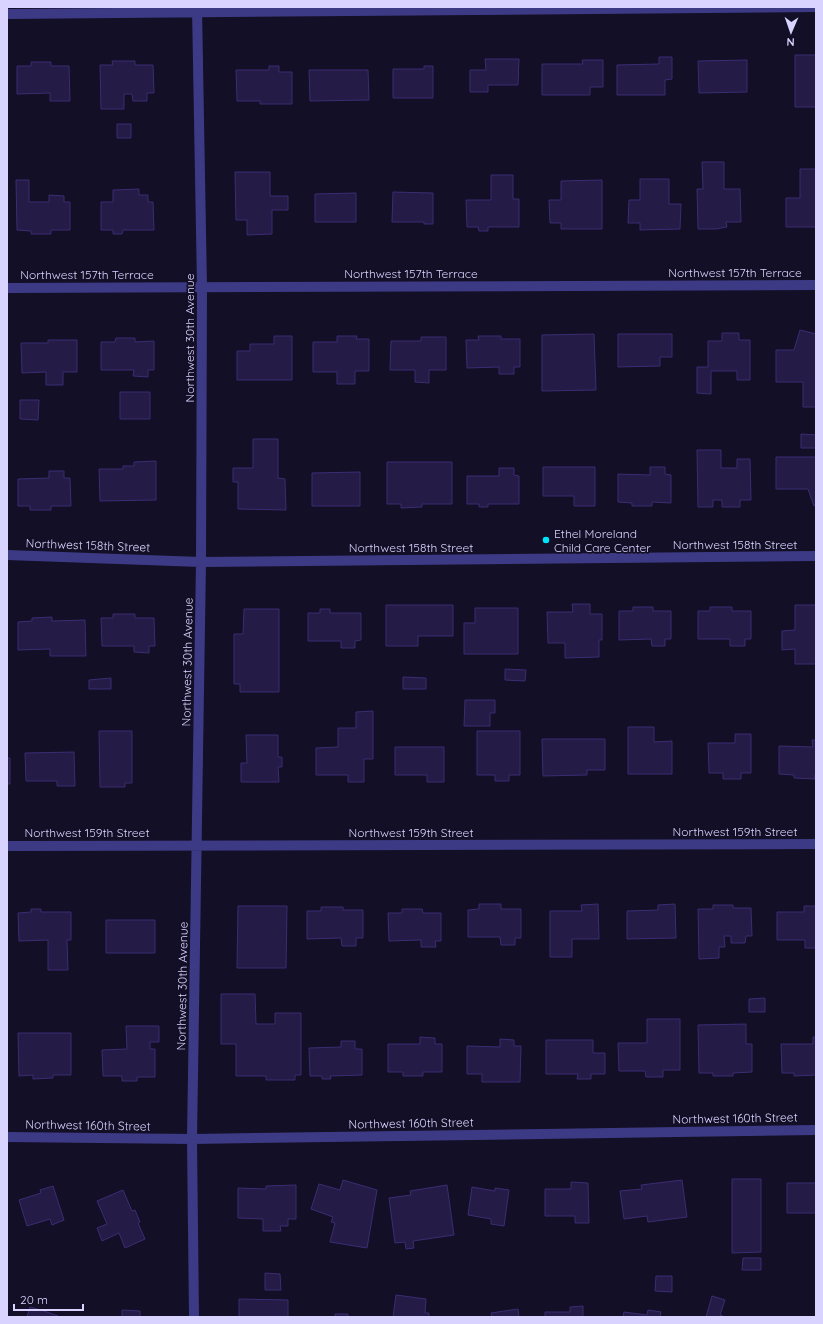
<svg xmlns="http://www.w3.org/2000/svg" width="823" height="1324" font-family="Quicksand,sans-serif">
  <rect width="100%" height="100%" fill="#130f26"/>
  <path fill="#241b47" stroke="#3b2d73" d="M795,55H816V107H795Z
    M659,57H672V79L665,80V95H617V65L659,64Z
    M485,59H519L518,85H488V92H470V70H486Z
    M582,60H603V87H590V95H542V64H583Z
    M747,60V92L699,93L698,61Z
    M112,61H135V65H153L154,93H147V101H133L132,94H124V109H101L100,65H113Z
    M31,62H51V66H69L70,101H50V93L17,94V66H31Z
    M269,66H279V72H292V104H260V101H237L236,70H269Z
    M424,66H433V98H393V69H424Z
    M309,70H368L369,100L310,101Z
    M117,124H131V138H117Z
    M702,162H724V189H740L741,222H726L727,227L716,229H698L697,189H703Z
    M800,169H816V227H786V198H800Z
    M235,172H270V196H288V210H272V234L247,235V220H236Z
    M491,175H513V199H519V227H488V231H479L478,227H467L466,200H491Z
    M640,179H669V204H681L680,229L640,230V223H628L629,200H640Z
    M16,180H29V202H49V195L64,196V202H70V230H51V234H31V231L17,230Z
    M602,180V229H561V223H550L549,200H561V181Z
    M139,189V195H148V202H153L154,230H123L122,234H113V230H101V202H113V190Z
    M393,192L433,193V224H424V222H392Z
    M356,193V222H315V194Z
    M800,330L816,334V407H803V382H776V350H794Z
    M722,333H739V340H750V380H737V371H711V394L697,393V367H708V341H722Z
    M594,334L596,390L542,391V335Z
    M618,334H672V357H660V366L618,367Z
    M274,336H292V380H237V351H250V344H274Z
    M337,336H357L356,339H369V371H355V384H337V372H313V342H337Z
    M478,336H501V339H520V367H514V374H499V367L467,368L466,340H479Z
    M421,337H446V370H429V383L415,382V370H390L391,341H421Z
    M116,338H135V342L154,341V370H148V377L133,376L134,370H101V342H115Z
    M48,340H77V372H63V385H46V372L22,373L21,343H48Z
    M120,392H150V419H120Z
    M20,400H39L38,420L20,419Z
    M801,434L816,435V448H801Z
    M253,439H278V478L285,479L286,510L238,509V482H233V468H253Z
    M697,450H721V468H737V459H750L751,500H740V507H722V500H713V507H698Z
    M776,457H816V505L814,506L808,489H776Z
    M156,461V500L100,501L99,469H123V466H134V462Z
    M387,462H452V504H422V507L401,508V504H387Z
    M543,467H595V506H574V496H543Z
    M650,467H665V474L671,475V503L652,502V506H632V503L618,502V474L650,475Z
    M499,468H514V475L519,476V504H488V507H479V504H467V476H499Z
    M49,471H64V478H70L71,506H51V510H30V506H18V479L49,478Z
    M360,472V506H312V473Z
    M572,604H590V614H602V640H599V657L565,658V643H548L547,612H573Z
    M386,605H453V636H418V646H386Z
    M795,605H816V664H795V649L782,650V631L795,630Z
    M633,607H653V611H671V639H665V646H652L651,639L619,640V611H633Z
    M710,607H732V611H751V639H745V646H730V639H698V611H710Z
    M475,608H518V654H464V623H475Z
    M244,609H279V692H240V684H234V634H243Z
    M320,609H330V613H361V640L355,641V648H341V641H308V613H320Z
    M113,614H135V618H154L155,646H149V653L134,652V646H102L101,618H113Z
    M52,617V621L85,620L86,656H50V649L18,650V622L32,621V618Z
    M505,669L526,670L525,681L505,680Z
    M403,677L426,678V689H403Z
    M111,678V689H89V680Z
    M465,700H495V713H490V726H464Z
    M373,711V759H364V782H348V775H316V748L338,747V728H356V712Z
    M628,727H654V742L672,741V774H628Z
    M99,731H132V783H125V787H100Z
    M477,731H520V775H509V781H495V775H477Z
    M735,734H751V773H741V779H723V773H709L708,743H735Z
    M246,735H278V757H282V767H278L279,782H241V763H247Z
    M542,739H605V770H587V775L543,776Z
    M812,740H816V774H815V779L794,778V775L779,774V746L813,747Z
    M395,747H444V782H427V775H395Z
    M74,752L75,786H57V781H26L25,753Z
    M7,758H10V784H7Z
    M479,904H501V909H521V938H515V945H501L500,937H468V910L479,909Z
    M598,904L599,939H572V957H550V911H582L581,905Z
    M675,904L676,938L627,939V911L658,910V905Z
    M713,905H733V908H751L752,936H746L745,943H731V936H724L725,947H719V958L699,959L698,909H713Z
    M238,906H287L286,968H237Z
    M804,906H816V948H805V940H777V912H804Z
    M321,907H343V910H363V938H356V946H342L341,938L307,939V911H321Z
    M31,909H41V912H71V940H67L68,970H48V940L19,941L18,913L31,912Z
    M402,909H422L423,913H441V941H435L436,947H421V940L389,941L388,913H402Z
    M106,920H155V953H106Z
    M221,994H255L256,1024H275V1013H301V1075H295V1080H266V1076H236V1044H221Z
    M765,998V1012H749V999Z
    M647,1019H680V1070H663V1077H646L645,1071H619L618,1043H647Z
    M746,1024V1044H752V1072L733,1073V1076H713V1073H699L698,1025Z
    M126,1026H159V1042H150V1049H155V1077H137V1081H122V1076H103L102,1050L127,1049Z
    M18,1033H71V1075H53V1078L33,1079V1075L19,1076Z
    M420,1037L435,1038V1044H442V1072H423V1076H403V1072H388V1044H420Z
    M813,1037H816V1075L794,1076V1073H782L781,1044H813Z
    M500,1039L514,1040V1046H521L520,1082H482V1074H467V1046L500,1047Z
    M546,1040H593V1053H605V1074H591V1079H577L578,1074H546Z
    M341,1041H355V1049H362V1075L330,1076L331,1079H322V1076H310L309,1048L341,1047Z
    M732,1179H761V1252L732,1253Z
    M343,1180L377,1190L367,1248L330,1242L335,1223L331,1222L333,1217L311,1209L319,1184L340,1190Z
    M682,1180L687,1217L648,1222L647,1216L624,1219L620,1191L642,1189L641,1185Z
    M571,1182L588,1183L589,1223H575V1216H545V1189H571Z
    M787,1183H816V1213H787Z
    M296,1185V1219H288V1226H280L281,1231H263V1219L238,1218V1188L266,1189V1186Z
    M447,1185L454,1235L413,1241L414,1248L406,1249L405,1242L395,1243L389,1198L411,1195L410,1191Z
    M53,1186L64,1220L52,1225L50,1219L27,1226L19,1200L41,1193L40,1190Z
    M472,1187L495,1191V1188L509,1190L504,1226L491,1224V1219L468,1215Z
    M123,1190L132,1211L135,1210L140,1222L138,1223L145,1239L125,1248L119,1233L102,1241L97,1228L107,1224L97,1201Z
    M743,1258H761V1270H742Z
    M265,1273L280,1274L281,1290H265Z
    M656,1276H672V1292L655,1291Z
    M396,1295L426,1299L425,1313H429V1317H393Z
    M712,1296L725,1300L720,1315L725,1317H706Z
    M239,1299L288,1300V1317H239Z
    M583,1306V1317H545V1312H570V1307Z
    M30,1307L44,1311L58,1316V1317H27Z
    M518,1309L519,1317H492L491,1313Z
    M122,1310L140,1311V1317H122Z
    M648,1310L661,1312L660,1317H623L624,1312L647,1315Z
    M335,1314H348V1317H335Z"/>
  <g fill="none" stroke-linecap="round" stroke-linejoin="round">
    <path stroke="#3d3a85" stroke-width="10" d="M7,14L816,7
      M7,288L816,285
      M7,555L201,562L816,556
      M7,846L816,844
      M7,1137L192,1139L816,1130
      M194,1317L192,1139L201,562L202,287L197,7"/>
  </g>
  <circle fill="#00e5ff" stroke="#130f26" stroke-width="1.5" cx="546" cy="540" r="4"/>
  <g text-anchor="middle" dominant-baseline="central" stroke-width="3.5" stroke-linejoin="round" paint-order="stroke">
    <g font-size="12" fill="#d9d4ff" stroke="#130f26">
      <text x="735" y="272">Northwest 157th Terrace</text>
      <text x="411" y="273">Northwest 157th Terrace</text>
      <text x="87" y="274">Northwest 157th Terrace</text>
      <text transform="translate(189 338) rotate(-90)">Northwest 30th Avenue</text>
      <text x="735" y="544">Northwest 158th Street</text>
      <text transform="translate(88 545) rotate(2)">Northwest 158th Street</text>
      <text x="411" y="547">Northwest 158th Street</text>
      <text transform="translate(187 662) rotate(-89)">Northwest 30th Avenue</text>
      <text x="735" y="831">Northwest 159th Street</text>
      <text x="87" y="832">Northwest 159th Street</text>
      <text x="411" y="832">Northwest 159th Street</text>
      <text transform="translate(182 986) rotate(-89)">Northwest 30th Avenue</text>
      <text transform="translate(735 1118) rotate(-1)">Northwest 160th Street</text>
      <text transform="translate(411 1123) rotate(-1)">Northwest 160th Street</text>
      <text transform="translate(88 1125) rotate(1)">Northwest 160th Street</text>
    </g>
    <g font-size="12" fill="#d9d4ff" stroke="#130f26" text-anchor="start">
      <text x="554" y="533">Ethel Moreland<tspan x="554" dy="14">Child Care Center</tspan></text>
    </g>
  </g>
  <rect width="823" height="1324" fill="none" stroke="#d9d4ff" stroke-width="16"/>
  <g transform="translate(791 32) rotate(182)" stroke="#130f26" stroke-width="3" paint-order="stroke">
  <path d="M0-3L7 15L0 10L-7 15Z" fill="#d9d4ff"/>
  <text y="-6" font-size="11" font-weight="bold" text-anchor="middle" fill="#d9d4ff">N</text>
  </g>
  <path d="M14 1304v6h69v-6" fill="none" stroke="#d9d4ff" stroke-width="2"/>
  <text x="20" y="1304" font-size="12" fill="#d9d4ff" stroke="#130f26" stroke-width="3" paint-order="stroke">20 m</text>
</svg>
